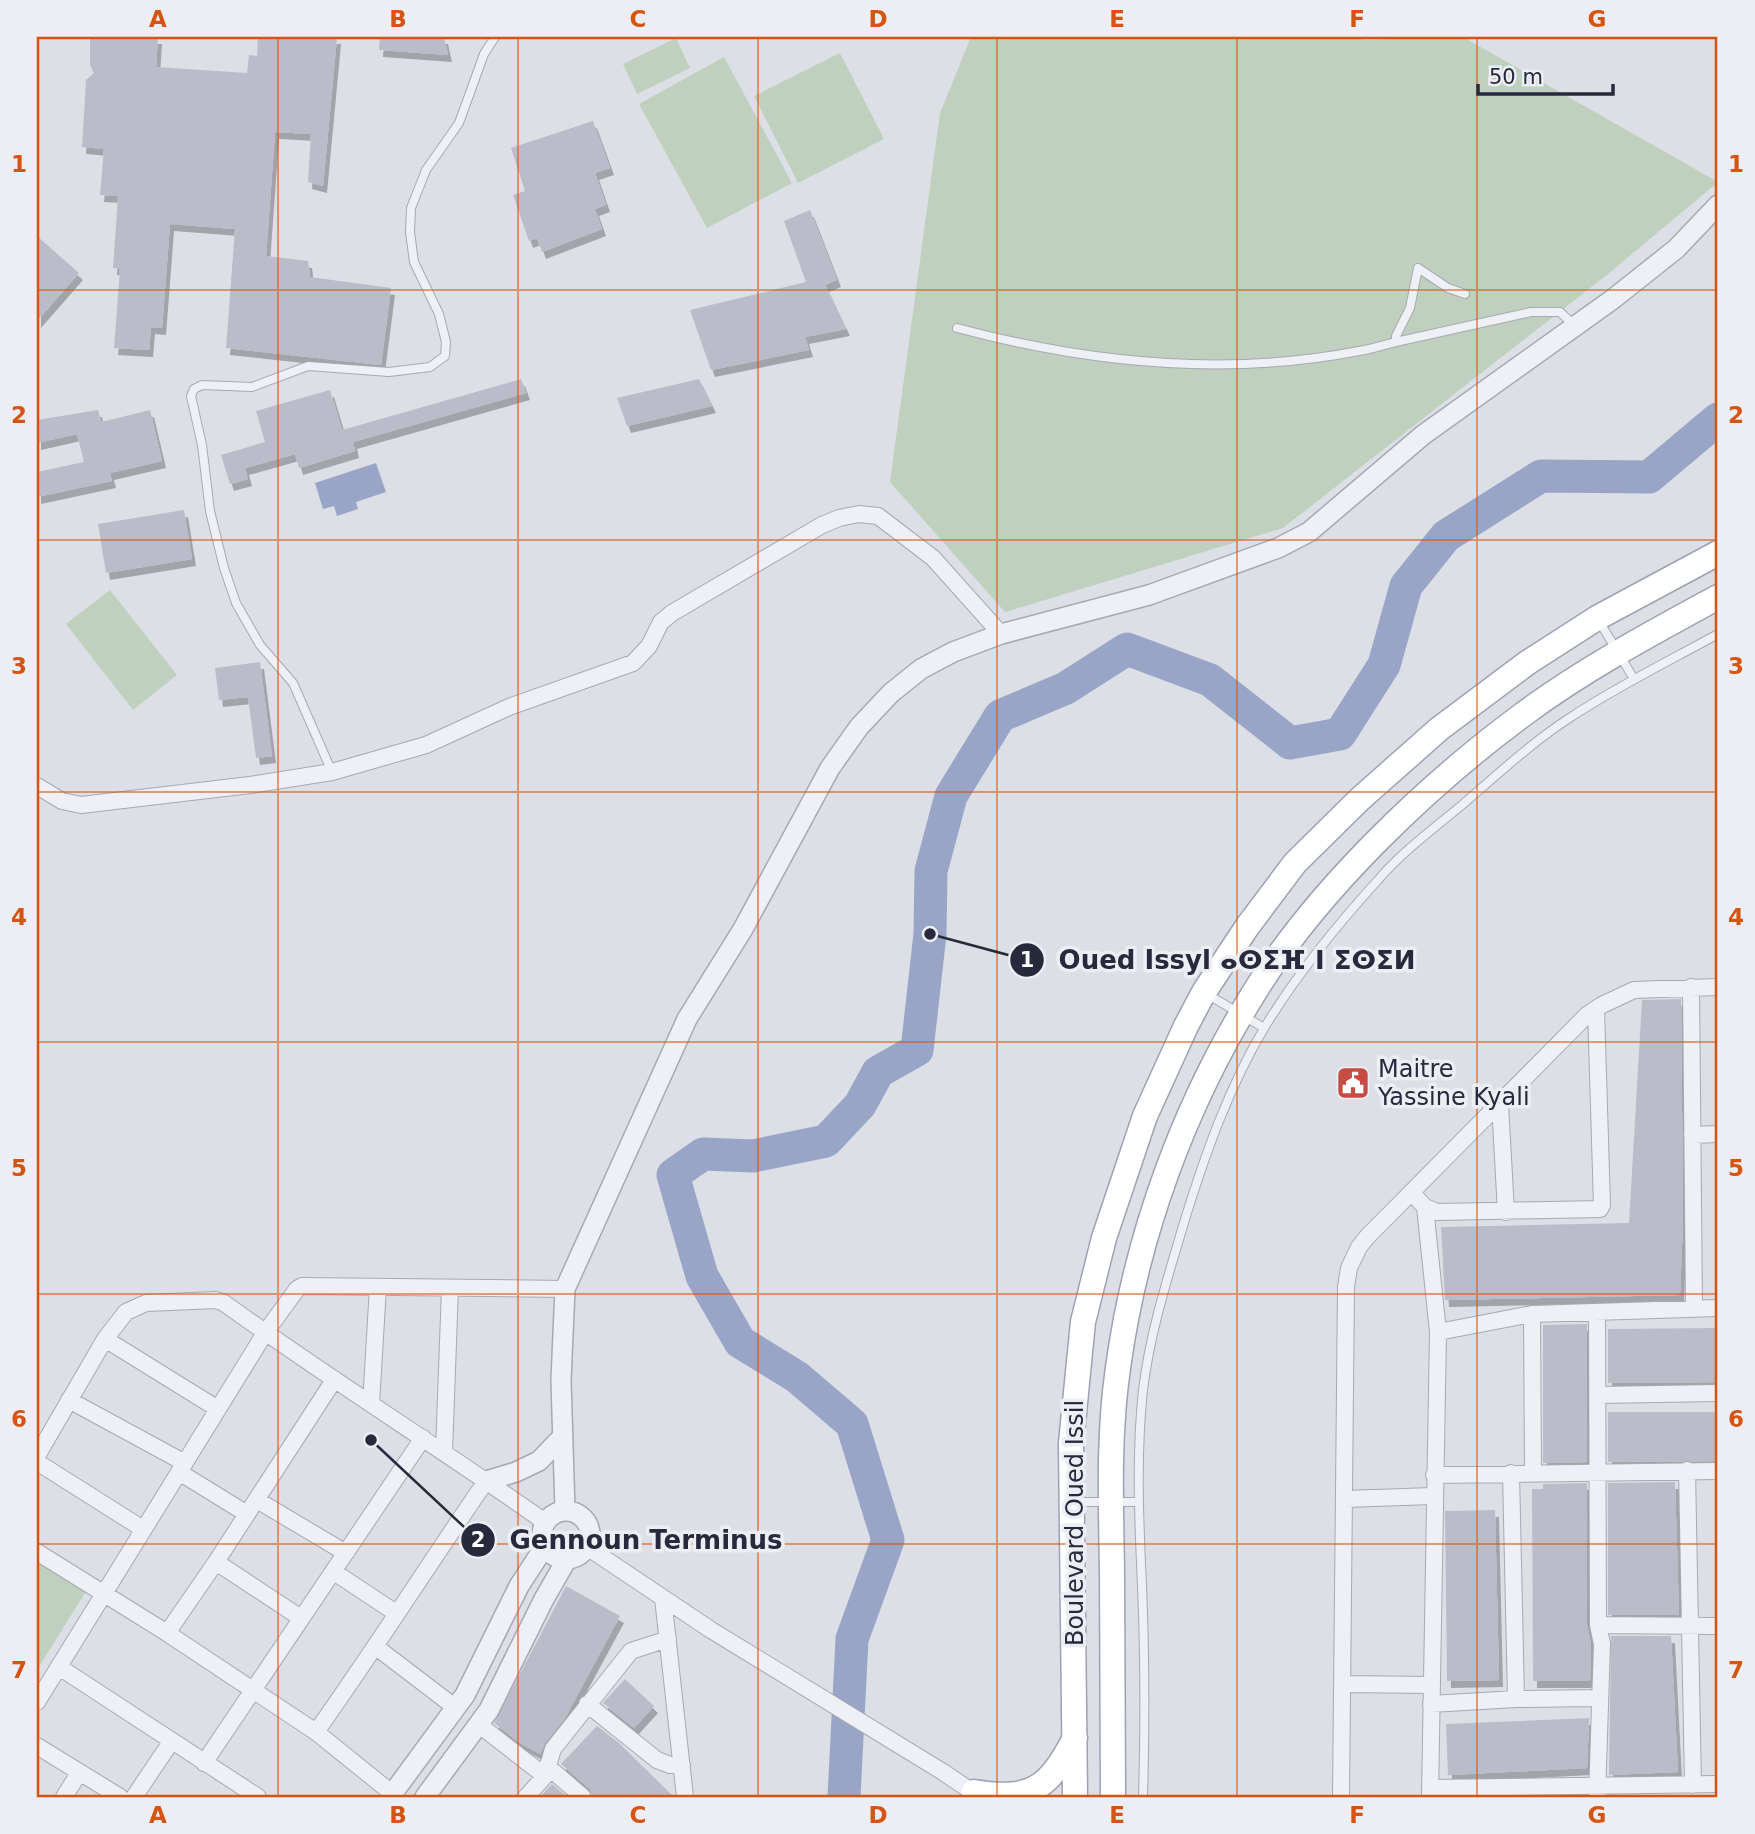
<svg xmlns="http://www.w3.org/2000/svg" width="1755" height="1834" font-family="'DejaVu Sans','Noto Sans Tifinagh',sans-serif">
  <defs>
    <filter id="shadow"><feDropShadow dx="4" dy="7" stdDeviation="0" flood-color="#0004"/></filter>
  </defs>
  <rect width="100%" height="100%" fill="#dddfe6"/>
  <path fill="#bfd0be" d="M971,37H1358L1363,40L1463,37L1718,182L1608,274L1283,528L1005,612L890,482L940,113Z
    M676,38L690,68L637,94L623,64Z
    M840,53L884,139L798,183L754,96Z
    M724,57L792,183L707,228L639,104Z
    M110,590L177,675L133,710L66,624Z
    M37,1556L90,1585L37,1670Z"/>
  <path fill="#99a5c6" d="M376,463L386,492L356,502L358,509L337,516L334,506L323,509L315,483Z"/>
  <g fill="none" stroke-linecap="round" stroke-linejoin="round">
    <path stroke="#99a5c6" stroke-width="33" d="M844,1797L852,1639L888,1540L852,1424L797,1377L740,1342L702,1276L673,1175L703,1154L753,1156L826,1141L860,1105L878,1072L917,1050L930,934L931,871L951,796L1000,716L1066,688L1127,649L1210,680L1290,743L1340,734L1384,665L1406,586L1446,536L1541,476L1649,477L1718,419"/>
  </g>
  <path fill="#babdc9" filter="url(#shadow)" d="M90,37H158L156,67L247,73L249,55L257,56L258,37H337L323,186L308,182L311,134L275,132L266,256L308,261L310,277L391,288L381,365L226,348L235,229L170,224L162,328L151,327L149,350L114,348L120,269L113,268L118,196L100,195L104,149L82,147L86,80L94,73L90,65Z
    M380,37H444L448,55L379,50Z
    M593,121L610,168L595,173L606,205L595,209L602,229L542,252L537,238L529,241L513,195L525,191L511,148Z
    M810,210L837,280L825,285L846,329L805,337L809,350L711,370L690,310L806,282L784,221Z
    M37,236L79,273L37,321Z
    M521,379L526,393L353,442L355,451L299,468L295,454L245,468L248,479L230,484L221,455L265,442L256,411L330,390L342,430Z
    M699,379L712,406L627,426L617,398Z
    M98,410L101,422L150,410L162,461L110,473L112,481L37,497V472L84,462L77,434L37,443V420Z
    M184,510L192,559L106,573L98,524Z
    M260,662L272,756L256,758L248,697L219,700L215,668Z
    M1681,999L1683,1220L1680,1295L1445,1300L1441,1227L1629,1223L1642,1000Z
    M1587,1324V1462L1543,1463V1325Z
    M1718,1328V1382L1608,1383V1329Z
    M1608,1412H1718V1461L1608,1462Z
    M1675,1482L1679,1615H1608V1483Z
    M1587,1483V1625L1591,1645L1590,1681H1533L1532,1489H1543V1484Z
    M1495,1510L1499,1680L1447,1681L1445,1511Z
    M566,1586L620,1616L565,1718L545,1743L540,1754L520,1743L494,1723Z
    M1611,1636H1671L1678,1772L1609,1775Z
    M625,1679L654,1706L634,1728L603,1703Z
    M1589,1718L1587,1768L1448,1775L1446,1724Z
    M597,1726L619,1743L674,1797H593L590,1789L561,1764Z
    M552,1784L567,1797H540Z"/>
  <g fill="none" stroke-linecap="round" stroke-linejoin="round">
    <defs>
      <path id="service" d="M957,328C1088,363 1225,377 1359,351C1373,349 1386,344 1400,341C1444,331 1487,322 1531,312H1560L1575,326
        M1396,342V336L1410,308L1418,268L1448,288L1465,294
        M1599,621L1634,679
        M332,772L293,683L260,645L236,603L224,568L210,511L202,445L191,396L194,389L202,385L252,387L308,366L389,372L430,367L445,356L446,342L439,314L414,262L410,232L411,208L426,170L459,123L484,54L495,37
        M1207,994L1264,1028
        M1076,1502H1137
        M1143,1797C1145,1727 1145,1657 1142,1586C1139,1521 1136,1455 1143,1390C1150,1333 1167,1280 1183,1226C1204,1157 1229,1086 1266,1025C1298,973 1337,925 1378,880C1402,852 1433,829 1462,805C1497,775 1532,742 1571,717C1618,686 1669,661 1718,634"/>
      <path id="minor" d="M37,786L62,801L81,805L250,785L332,772L426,745L509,707L633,663L649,646L661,622L672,613L822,525L839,518L859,514L878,516L933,558L1001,634
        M1691,987L1694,1308
        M1500,1104L1506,1212
        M1692,1135L1718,1134
        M1412,1193L1425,1207L1437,1212L1600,1209L1602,1205L1596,1009
        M1425,1207L1438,1332
        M1597,1312L1598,1625L1602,1644L1597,1797
        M1532,1314L1533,1472
        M105,1339L218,1409
        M1598,1395L1718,1393
        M69,1400L185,1463
        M371,1404L378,1287
        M444,1452L450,1288
        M37,1456L105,1339L126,1312L146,1303L216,1300L224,1303C329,1379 439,1447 545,1522
        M37,1462L143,1529
        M1687,1470L1693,1785
        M179,1472L247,1514
        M1511,1473L1516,1699
        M1434,1475L1718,1471
        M1345,1499L1433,1496
        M257,1500L346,1553
        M587,1547L711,1630L943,1772L980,1797
        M37,1552L167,1633L316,1732L393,1794
        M216,1562L301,1618
        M334,1572L396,1613
        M663,1598L685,1797
        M1598,1625L1718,1626
        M167,1633L216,1562L334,1380
        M376,1647L456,1708
        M59,1667L258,1797
        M1344,1684L1431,1685
        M37,1702L265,1333L297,1289L302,1286L565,1289
        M587,1704L657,1760L670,1765H682
        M1431,1704L1516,1699L1599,1698
        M478,1724L545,1776L526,1797
        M316,1732C375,1649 429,1564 486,1481
        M37,1746L120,1797
        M204,1763L423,1438
        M547,1766L583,1797
        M545,1776L553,1749L631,1651L668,1639
        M1430,1788L1718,1784
        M64,1797L79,1773
        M134,1797L171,1742
        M1341,1797L1346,1287L1349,1268L1359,1247L1367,1237L1587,1015L1602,1005L1634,990L1718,987
        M1430,1797L1438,1332L1532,1314L1718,1308"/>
      <path id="tertiary" d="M486,1481L516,1472L539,1461L563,1436
        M565,1511L561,1380L565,1289L687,1019L743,929L830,768L859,727L891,693L921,669L953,652L1001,634L1149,595L1278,548L1309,532L1423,435L1613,299L1676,249L1718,205
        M542 1535a24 24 0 1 1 48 0a24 24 0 1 1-48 0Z
        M390,1797L465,1695L519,1586L545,1546
        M425,1797L489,1710L544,1599L567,1559"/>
      <path id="primary" d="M974,1792C1032,1801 1048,1789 1075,1738
        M1075,1797L1071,1443L1083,1322L1104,1238L1145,1116L1186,1026L1204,992L1247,927L1295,863L1360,799L1439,729L1527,663L1597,618L1718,553
        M1113,1797C1113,1722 1113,1647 1112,1572C1111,1504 1108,1436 1118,1368C1136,1235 1185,1102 1257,988C1320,887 1430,783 1525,713C1586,668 1652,633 1718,597"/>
    </defs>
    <use href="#service" stroke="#a6a9b3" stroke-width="10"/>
    <use href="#minor" stroke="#a6a9b3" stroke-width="18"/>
    <use href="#tertiary" stroke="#a6a9b3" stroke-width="22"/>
    <use href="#primary" stroke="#9da1b2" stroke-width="27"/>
    <use href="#service" stroke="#eff0f5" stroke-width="8"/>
    <use href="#minor" stroke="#eff0f5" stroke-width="16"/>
    <use href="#tertiary" stroke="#eff0f5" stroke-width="19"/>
    <use href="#primary" stroke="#fff" stroke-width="24"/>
  </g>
  <path fill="none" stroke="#d55411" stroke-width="2" stroke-opacity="0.55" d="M278,37V1797M518,37V1797M758,37V1797M997,37V1797M1237,37V1797M1477,37V1797M37,290H1718M37,540H1718M37,792H1718M37,1042H1718M37,1294H1718M37,1544H1718"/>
  <defs>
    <symbol id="civic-square" viewBox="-11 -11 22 22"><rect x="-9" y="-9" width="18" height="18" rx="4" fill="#c94c44" stroke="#eceef4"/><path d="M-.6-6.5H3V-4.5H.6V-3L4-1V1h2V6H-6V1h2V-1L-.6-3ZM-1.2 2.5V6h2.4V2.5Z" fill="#fff"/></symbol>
  </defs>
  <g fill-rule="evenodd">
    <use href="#civic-square" x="1334" y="1064" width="38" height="38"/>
  </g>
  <g text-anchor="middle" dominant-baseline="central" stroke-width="7" stroke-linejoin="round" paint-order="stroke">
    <g font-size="24" fill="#272a3c" stroke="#eceef4" text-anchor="start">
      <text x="1378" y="1069">Maitre<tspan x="1378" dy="28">Yassine Kyali</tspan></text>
    </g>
    <g font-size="24" fill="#272a3c" stroke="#eceef4">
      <text transform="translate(1075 1523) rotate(-90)">Boulevard Oued Issil</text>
    </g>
  </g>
  <path fill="none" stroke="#272a3c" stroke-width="2.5" d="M930 934L1027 960M371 1440L478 1540"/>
  <g fill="#272a3c" stroke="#eceef4" stroke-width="2.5">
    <circle cx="930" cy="934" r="7"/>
    <circle cx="371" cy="1440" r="7"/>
    <circle cx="1027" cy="960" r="18"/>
    <circle cx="478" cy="1540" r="18"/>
  </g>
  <g font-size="21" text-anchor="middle" font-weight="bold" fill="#fff">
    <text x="1027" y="967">1</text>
    <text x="478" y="1547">2</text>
  </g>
  <g font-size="26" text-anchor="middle" font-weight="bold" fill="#272a3c" stroke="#eceef4" stroke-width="7" stroke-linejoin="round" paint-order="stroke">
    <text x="1237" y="969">Oued Issyl ⴰⵙⵉⴼ ⵏ ⵉⵙⵉⵍ</text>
    <text x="646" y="1549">Gennoun Terminus</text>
  </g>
  <rect width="1755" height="1834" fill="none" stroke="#eceef4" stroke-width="77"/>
  <path d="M1478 84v10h135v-10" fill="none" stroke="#272a3c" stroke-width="3.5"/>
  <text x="1489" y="84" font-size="21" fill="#272a3c" stroke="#eceef4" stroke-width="5" paint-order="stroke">50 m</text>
  <rect x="38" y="38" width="1678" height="1758" fill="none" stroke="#d55411" stroke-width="2.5"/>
  <g font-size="23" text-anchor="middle" font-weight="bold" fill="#d55411">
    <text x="158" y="27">A</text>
    <text x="398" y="27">B</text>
    <text x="638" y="27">C</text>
    <text x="878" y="27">D</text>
    <text x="1117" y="27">E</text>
    <text x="1357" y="27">F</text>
    <text x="1597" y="27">G</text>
    <text x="19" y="172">1</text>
    <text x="1736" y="172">1</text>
    <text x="19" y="423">2</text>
    <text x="1736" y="423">2</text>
    <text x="19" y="674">3</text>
    <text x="1736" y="674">3</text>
    <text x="19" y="925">4</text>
    <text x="1736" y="925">4</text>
    <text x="19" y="1176">5</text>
    <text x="1736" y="1176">5</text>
    <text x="19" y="1427">6</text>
    <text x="1736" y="1427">6</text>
    <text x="19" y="1678">7</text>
    <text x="1736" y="1678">7</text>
    <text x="158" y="1823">A</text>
    <text x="398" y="1823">B</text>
    <text x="638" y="1823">C</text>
    <text x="878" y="1823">D</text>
    <text x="1117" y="1823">E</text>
    <text x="1357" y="1823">F</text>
    <text x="1597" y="1823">G</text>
  </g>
</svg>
